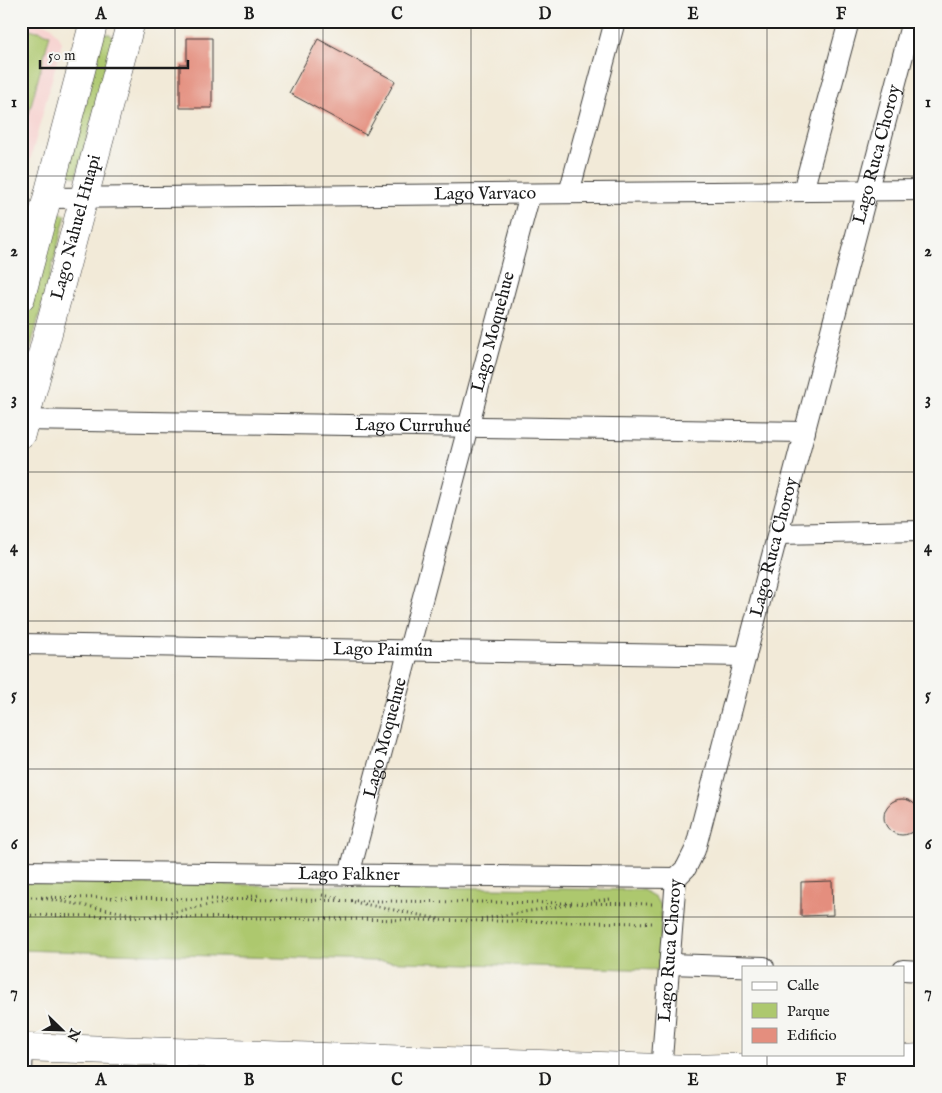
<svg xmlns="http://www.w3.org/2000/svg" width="942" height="1093" font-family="'IM FELL English',serif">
  <rect width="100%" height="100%" fill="#f6f6f2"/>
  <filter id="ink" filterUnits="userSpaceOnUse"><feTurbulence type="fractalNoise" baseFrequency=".02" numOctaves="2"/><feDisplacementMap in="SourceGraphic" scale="10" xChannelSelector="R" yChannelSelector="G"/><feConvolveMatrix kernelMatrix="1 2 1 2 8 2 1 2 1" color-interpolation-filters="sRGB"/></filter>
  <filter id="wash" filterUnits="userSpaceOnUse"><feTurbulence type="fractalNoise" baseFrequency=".0096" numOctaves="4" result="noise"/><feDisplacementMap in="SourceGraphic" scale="20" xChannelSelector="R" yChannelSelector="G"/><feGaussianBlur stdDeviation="1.12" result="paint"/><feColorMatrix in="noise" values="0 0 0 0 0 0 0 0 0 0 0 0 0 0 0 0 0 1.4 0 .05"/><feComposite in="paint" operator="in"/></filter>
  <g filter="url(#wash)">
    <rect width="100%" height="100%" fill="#f2ead8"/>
    <path fill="#f7d0ce" d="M21,21H32L51,26L62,42L21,194Z"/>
    <path fill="#adc86e" stroke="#647245" d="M21,27L50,34L21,143Z
      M103,34H110L114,39L76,177L67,174Z
      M57,213L66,215L21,384V326L50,219Z
      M21,882L643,890L655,897L661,907L660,970L21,950Z"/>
    <g id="blocks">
      <path fill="#e48e7e" d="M187,38H212V108H180V64H187Z
        M318,39L395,81L366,135L289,93Z
        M884 817a18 18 0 1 1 36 0a18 18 0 1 1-36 0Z
        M832,881L833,915L801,916V882Z"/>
    </g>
  </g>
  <g filter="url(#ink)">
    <use href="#blocks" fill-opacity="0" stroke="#3c3b38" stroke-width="1"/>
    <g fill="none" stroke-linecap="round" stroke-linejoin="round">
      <defs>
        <g id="street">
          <path d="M803,191L849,21"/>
          <path d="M569,193L615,21"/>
          <path id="s1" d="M47,198L921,190"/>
          <path id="s2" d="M21,420L805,432"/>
          <path d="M778,534L921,531"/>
          <path id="s3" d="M21,644L746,656"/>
          <path id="s4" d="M21,871L676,878"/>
          <path id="s5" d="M349,875L530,194"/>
          <path d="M669,964L764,967"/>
          <path d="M903,970L921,971"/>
          <path d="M22,1072L23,1047"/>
          <path d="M213,1072L218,1054"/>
          <path id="s6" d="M661,1072L676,878L686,868L695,850L912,21"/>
        </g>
        <g id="secondary">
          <path d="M21,297L94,21"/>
          <path id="s7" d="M21,434L131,21"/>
          <path d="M21,1047L692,1069L757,1067L921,1058"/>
        </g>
      </defs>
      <use href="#street" stroke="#3c3b38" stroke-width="22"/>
      <use href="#secondary" stroke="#3c3b38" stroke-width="29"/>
      <path stroke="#3c3b38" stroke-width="3" stroke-dasharray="1 4" stroke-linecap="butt" d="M322,895L338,898
        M21,897L654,904
        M247,897L260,895
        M42,898L137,915
        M594,901L610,899
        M354,902L439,919
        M21,915L653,923
        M156,915L231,901
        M481,919L573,904"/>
      <use href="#street" stroke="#fff" stroke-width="20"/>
      <use href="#secondary" stroke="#fff" stroke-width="28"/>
    </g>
  </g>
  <path fill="none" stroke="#1c1c1c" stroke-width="1" stroke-opacity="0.55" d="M175,21V1072M323,21V1072M471,21V1072M619,21V1072M767,21V967M21,176H921M21,324H921M21,472H921M21,621H921M21,769H921M21,917H921M767,1054V1072"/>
  <g text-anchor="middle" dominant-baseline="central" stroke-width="4" stroke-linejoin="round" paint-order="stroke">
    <g font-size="18" fill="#1c1c1c" stroke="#f6f6f2">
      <text stroke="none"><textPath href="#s6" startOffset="948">Lago Ruca Choroy</textPath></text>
      <text stroke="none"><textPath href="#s1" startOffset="438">Lago Varvaco</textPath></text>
      <text stroke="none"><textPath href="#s7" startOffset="214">Lago Nahuel Huapi</textPath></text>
      <text stroke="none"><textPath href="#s5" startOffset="562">Lago Moquehue</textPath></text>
      <text stroke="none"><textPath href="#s2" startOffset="392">Lago Curruhué</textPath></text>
      <text stroke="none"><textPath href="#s6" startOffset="542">Lago Ruca Choroy</textPath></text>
      <text stroke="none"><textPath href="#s3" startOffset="362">Lago Paimún</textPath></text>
      <text stroke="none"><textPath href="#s5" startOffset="142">Lago Moquehue</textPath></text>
      <text stroke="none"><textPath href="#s4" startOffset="328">Lago Falkner</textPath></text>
      <text stroke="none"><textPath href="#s6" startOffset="122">Lago Ruca Choroy</textPath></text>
    </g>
  </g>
  <rect width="942" height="1093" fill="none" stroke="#f6f6f2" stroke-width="55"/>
  <rect x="742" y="966" width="162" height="90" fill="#f6f6f2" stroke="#9f9f9c"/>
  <rect x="752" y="982" width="25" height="8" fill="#ffffff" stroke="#9f9f9c"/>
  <text x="787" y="990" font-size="15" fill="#1c1c1c">Calle</text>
  <rect x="752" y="1003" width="25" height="15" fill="#adc86e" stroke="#9f9f9c"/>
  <text x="787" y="1016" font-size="15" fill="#1c1c1c">Parque</text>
  <rect x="752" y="1028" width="25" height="15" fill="#e48e7e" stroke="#9f9f9c"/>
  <text x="787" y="1040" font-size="15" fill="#1c1c1c">Edificio</text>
  <g transform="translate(62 1030) rotate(113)" stroke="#f6f6f2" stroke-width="4" paint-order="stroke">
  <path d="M0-4L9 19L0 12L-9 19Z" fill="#1c1c1c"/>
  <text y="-8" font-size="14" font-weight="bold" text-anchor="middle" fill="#1c1c1c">N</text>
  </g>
  <path d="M40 60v8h148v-8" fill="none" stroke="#1c1c1c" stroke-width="2.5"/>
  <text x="48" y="60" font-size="15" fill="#1c1c1c" stroke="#f6f6f2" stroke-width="4" paint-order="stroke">50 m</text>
  <rect x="28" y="28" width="886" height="1038" fill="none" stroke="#1c1c1c" stroke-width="2"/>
  <g font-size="16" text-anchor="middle" font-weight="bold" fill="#1c1c1c">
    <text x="101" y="19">A</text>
    <text x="249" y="19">B</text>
    <text x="397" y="19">C</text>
    <text x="545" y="19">D</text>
    <text x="693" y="19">E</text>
    <text x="841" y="19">F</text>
    <text x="14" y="107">1</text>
    <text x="928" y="107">1</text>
    <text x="14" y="256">2</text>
    <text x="928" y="256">2</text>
    <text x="14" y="404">3</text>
    <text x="928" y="404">3</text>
    <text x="14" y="552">4</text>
    <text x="928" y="552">4</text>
    <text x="14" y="700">5</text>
    <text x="928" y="700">5</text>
    <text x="14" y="849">6</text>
    <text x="928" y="849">6</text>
    <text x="14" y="997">7</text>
    <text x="928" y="997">7</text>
    <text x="101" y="1085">A</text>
    <text x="249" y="1085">B</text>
    <text x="397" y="1085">C</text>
    <text x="545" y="1085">D</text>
    <text x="693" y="1085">E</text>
    <text x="841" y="1085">F</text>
  </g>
</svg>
